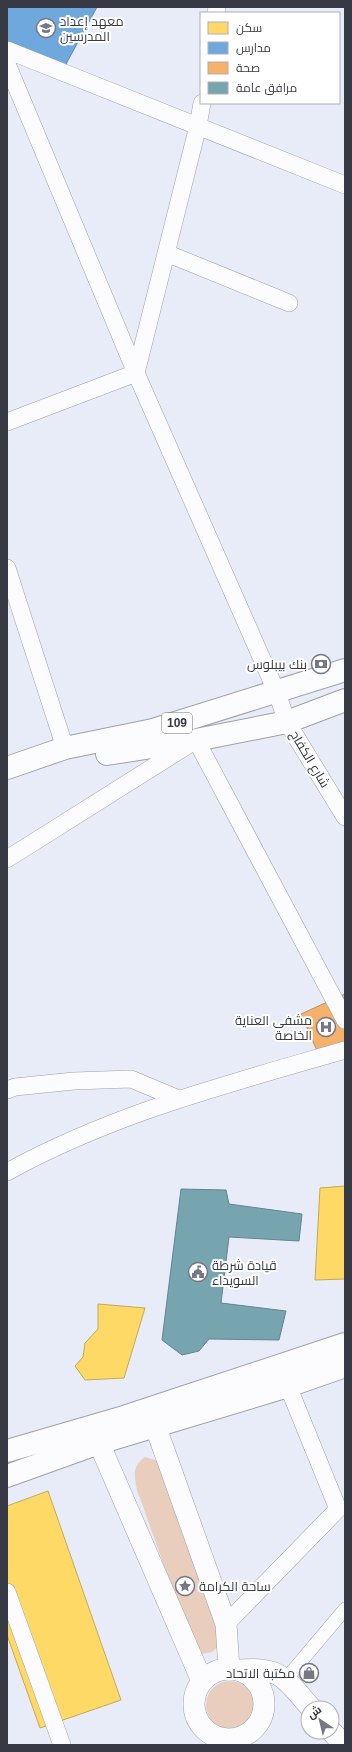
<svg xmlns="http://www.w3.org/2000/svg" width="352" height="1752" font-family="Helvetica,Cairo,sans-serif">
  <rect width="100%" height="100%" fill="#e8ecf8"/>
  <path fill="#e9cebe" d="M145,1457L158,1461L220,1630V1645L212,1652L202,1654L198,1649L172,1588L137,1490C134,1476 132,1466 145,1457Z
    M206 1705a24 24 0 1 1 48 0a24 24 0 1 1-48 0Z"/>
  <path fill="#ffd966" stroke="#c3a95c" d="M345,1186V1279L315,1280L320,1188Z
    M98,1304L145,1308L124,1378L85,1380L75,1366L83,1357L85,1343L98,1329Z
    M48,1491L121,1700L40,1728L7,1635V1506Z"/>
  <path fill="#6fa8dc" stroke="#5e87af" d="M7,7H97L59,77L7,49Z"/>
  <path fill="#f6b26b" stroke="#bd8e60" d="M345,994V1041L318,1053L301,1014Z"/>
  <path fill="#76a5af" stroke="#63858f" d="M181,1189L226,1190L229,1204L302,1214L299,1241L229,1237L221,1303L286,1311L279,1340L209,1339L199,1351L182,1355L162,1340Z"/>
  <g fill="none" stroke-linecap="round" stroke-linejoin="round">
    <defs>
      <path id="pedestrian" d="M286,1679L345,1609"/>
      <path id="minor" d="M216,13L217,7
        M7,50L345,185
        M7,64L136,373L277,693L287,722L345,817
        M166,253L289,303
        M7,422L136,373L198,126L202,103
        M7,568L65,748
        M7,859L196,740L345,1020
        M7,1090L15,1087L74,1081L131,1079L179,1099
        M7,1172C114,1113 228,1084 345,1050
        M7,1592L62,1745
        M226,1624L338,1509L288,1386"/>
      <path id="tertiary" d="M155,1425L226,1624L229,1669
        M99,1443L202,1681
        M194 1704a35 35 0 1 1 70 0a35 35 0 1 1-70 0Z
        M240,1670C282,1666 286,1680 311,1708
        M332,1732L344,1745"/>
      <path id="secondary" d="M7,1451L124,1417L345,1344
        M7,1476L99,1443L288,1386L345,1366"/>
      <path id="primary" d="M107,754L196,740L287,722L345,700
        M7,768L65,748L153,730L345,670"/>
    </defs>
    <use href="#pedestrian" stroke="#9ea1ab" stroke-width="14"/>
    <use href="#minor" stroke="#9ea1ab" stroke-width="18"/>
    <use href="#tertiary" stroke="#9ea1ab" stroke-width="22"/>
    <use href="#secondary" stroke="#9ea1ab" stroke-width="24"/>
    <use href="#primary" stroke="#9ea1ab" stroke-width="24"/>
    <use href="#pedestrian" stroke="#fcfcfe" stroke-width="13"/>
    <use href="#minor" stroke="#fcfcfe" stroke-width="17"/>
    <use href="#tertiary" stroke="#fcfcfe" stroke-width="21"/>
    <use href="#secondary" stroke="#fcfcfe" stroke-width="22"/>
    <use href="#primary" stroke="#fcfcfe" stroke-width="22"/>
  </g>
  <defs>
    <symbol id="university-ring" viewBox="-11 -11 22 22"><circle r="9.5" fill="#fff" stroke="#757884" stroke-width="1.5"/><path d="M0-5L7-2L0 1L-7-2ZM-4 1L0 2.5L4 1V4Q0 6-4 4Z" fill="#757884"/></symbol>
    <symbol id="bank-ring" viewBox="-11 -11 22 22"><circle r="9.5" fill="#fff" stroke="#757884" stroke-width="1.5"/><path d="M-6-4H6V4H-6ZM0-2.3a2.3 2.3 0 1 0 0 4.6a2.3 2.3 0 1 0 0-4.6Z" fill="#757884"/></symbol>
    <symbol id="hospital-ring" viewBox="-11 -11 22 22"><circle r="9.5" fill="#fff" stroke="#757884" stroke-width="1.5"/><path d="M-5-5h3v3.5h4V-5h3V5h-3V1.5h-4V5h-3Z" fill="#757884"/></symbol>
    <symbol id="civic-ring" viewBox="-11 -11 22 22"><circle r="9.5" fill="#fff" stroke="#757884" stroke-width="1.5"/><path d="M-.6-6.5H3V-4.5H.6V-3L4-1V1h2V6H-6V1h2V-1L-.6-3ZM-1.2 2.5V6h2.4V2.5Z" fill="#757884"/></symbol>
    <symbol id="sight-ring" viewBox="-11 -11 22 22"><circle r="9.5" fill="#fff" stroke="#757884" stroke-width="1.5"/><path d="M0-6L1.8-2.2L6-1.7L2.9 1.2L3.7 5.4L0 3.3L-3.7 5.4L-2.9 1.2L-6-1.7L-1.8-2.2Z" fill="#757884"/></symbol>
    <symbol id="shop-ring" viewBox="-11 -11 22 22"><circle r="9.5" fill="#fff" stroke="#757884" stroke-width="1.5"/><path d="M-5-2.5h2.3a2.7 3.5 0 0 1 5.4 0H5L5.5 6h-11ZM-1.5-2.5h3a1.5 2.3 0 0 0-3 0Z" fill="#757884"/></symbol>
  </defs>
  <g fill-rule="evenodd">
    <use href="#university-ring" x="35" y="17" width="22" height="22"/>
    <use href="#bank-ring" x="310" y="653" width="22" height="22"/>
    <use href="#hospital-ring" x="315" y="1016" width="22" height="22"/>
    <use href="#civic-ring" x="187" y="1261" width="22" height="22"/>
    <use href="#sight-ring" x="174" y="1575" width="22" height="22"/>
    <use href="#shop-ring" x="298" y="1662" width="22" height="22"/>
  </g>
  <g text-anchor="middle" dominant-baseline="central" stroke-width="4" stroke-linejoin="round" paint-order="stroke">
    <rect fill="#fff" stroke="#73757d" stroke-width="1" x="162" y="713" width="30" height="20" rx="3"/>
    <g font-size="12" font-weight="bold" fill="#373a45">
      <text x="177" y="723">109</text>
    </g>
    <g font-size="13" fill="#373a45" stroke="#fff" text-anchor="start">
      <text x="60" y="21">معهد إعداد<tspan x="60" dy="15">المدرسين</tspan></text>
      <text x="307" y="664" text-anchor="end">بنك بيبلوس</text>
      <text x="312" y="1020" text-anchor="end">مشفى العناية<tspan x="312" dy="15">الخاصة</tspan></text>
      <text x="212" y="1265">قيادة شرطة<tspan x="212" dy="15">السويداء</tspan></text>
      <text x="199" y="1586">ساحة الكرامة</text>
      <text x="295" y="1673" text-anchor="end">مكتبة الاتحاد</text>
    </g>
    <g font-size="13" fill="#373a45" stroke="#fff">
      <text transform="translate(310 759) rotate(59)">شارع الكفاح</text>
    </g>
  </g>
  <rect width="352" height="1752" fill="none" stroke="#373a45" stroke-width="16"/>
  <rect x="200" y="12" width="140" height="92" fill="#ffffff" stroke="#afb0b5"/>
  <rect x="208" y="22" width="20" height="12" fill="#ffd966" stroke="#afb0b5"/>
  <text x="236" y="32" font-size="12" fill="#373a45">سكن</text>
  <rect x="208" y="42" width="20" height="12" fill="#6fa8dc" stroke="#afb0b5"/>
  <text x="236" y="52" font-size="12" fill="#373a45">مدارس</text>
  <rect x="208" y="62" width="20" height="12" fill="#f6b26b" stroke="#afb0b5"/>
  <text x="236" y="72" font-size="12" fill="#373a45">صحة</text>
  <rect x="208" y="82" width="20" height="12" fill="#76a5af" stroke="#afb0b5"/>
  <text x="236" y="92" font-size="12" fill="#373a45">مرافق عامة</text>
  <g transform="translate(320 1720) rotate(325)"><circle r="19" fill="#ffffff" stroke="#afb0b5"/>
  <path d="M0-3L7 15L0 10L-7 15Z" fill="#757884"/>
  <text y="-6" font-size="11" font-weight="bold" text-anchor="middle" fill="#373a45">ش</text>
  </g>
</svg>
